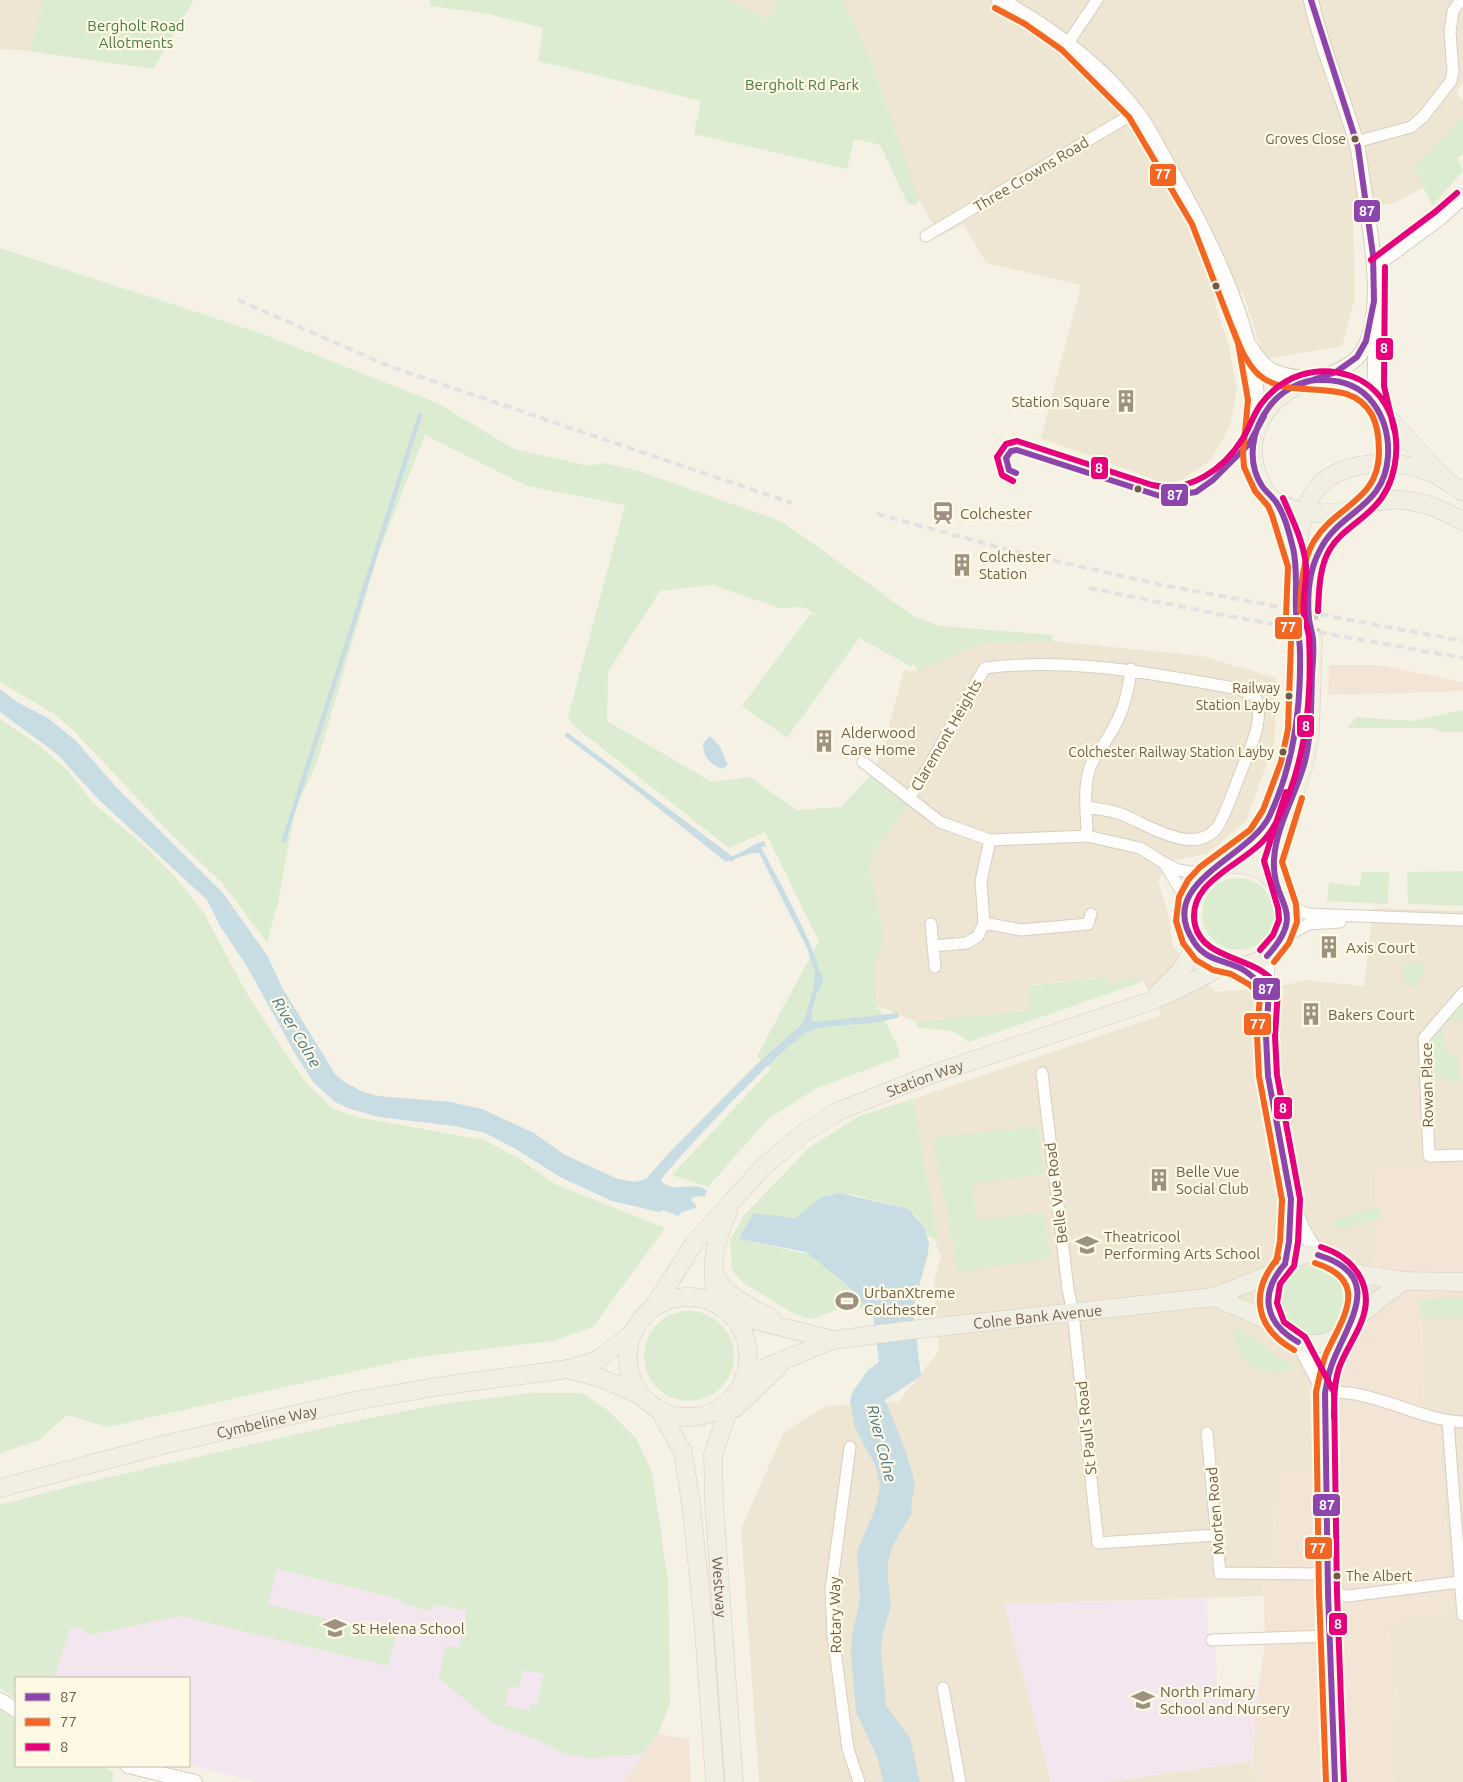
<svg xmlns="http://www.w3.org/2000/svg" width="1463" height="1782" font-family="Ubuntu,sans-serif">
  <rect width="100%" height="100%" fill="#f5f2e5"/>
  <path fill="#eee6d2" d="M0,0H44L29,51L0,49Z
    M729,0H779L768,20Z
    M843,0H1463V81L1456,94L1463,100V114L1450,133L1414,167L1424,187L1394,203L1353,210L1355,298L1342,346L1264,359L1243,292L1215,304L1229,347L1237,390L1230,426L1211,460L1172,486L1041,438L1081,285L986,263L963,224L940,236L919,200L872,64Z
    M1052,641L1202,656L1276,678L1275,741L1246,821L1207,854L1170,861L1158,881L1168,912L1173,947L1215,992L1277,987L1306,980L1364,986L1373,908L1463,911V1166L1375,1169L1376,1214L1369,1287L1344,1383L1309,1389L1314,1424L1313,1471L1278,1473L1271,1571H1263V1596L1005,1604L1051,1782H759L741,1529L784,1432L826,1406L898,1402L939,1351L934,1280L941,1257L913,1099L1161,1015L1141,977L1109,986L1107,977L1029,985V1011L916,1022L877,1005L874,967L884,938L869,861L908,804L870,776L881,755L904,670L916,671L982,643Z
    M1421,1317H1463V1782H1397L1391,1718L1401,1716L1387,1622L1452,1613L1438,1421L1424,1407Z
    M1252,1761V1782H1105Z"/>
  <path fill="#f3e5d5" d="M1329,665H1378L1463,682V691L1328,695Z
    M1463,1166V1317L1421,1318L1424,1407L1438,1421L1452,1613L1387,1622L1401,1716L1391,1718L1397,1782H1252L1255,1714L1265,1641L1263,1570H1271L1278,1473L1313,1471L1314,1424L1309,1388L1344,1383L1369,1287L1376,1214L1375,1169Z
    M658,1734L689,1739L691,1782H623Z"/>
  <path fill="#f3e6ee" d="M532,1393H582L610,1412L636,1438L652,1472L668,1581L670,1704L658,1734L623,1782H258L189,1765V1678H16V1699L0,1688V1505L79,1484L341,1424L441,1404Z
    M1207,1598L1208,1630L1216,1649L1217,1688L1259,1685L1252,1761L1105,1782H1051L1004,1604Z"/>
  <path fill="#dcecd0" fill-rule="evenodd" d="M44,0H194L153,69L29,51Z
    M430,0H729L768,19L779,0H843L872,64L919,200L916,205L908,204L880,145L854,139L847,169L694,134L701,101L538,61L543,28L489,14L430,6Z
    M1463,114V154L1458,158L1463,171L1432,206L1414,167L1450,133Z
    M0,248L260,333L437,403L514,449L589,466L604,463L639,471L783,522L915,617L940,626L1052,635V641L982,643L918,671L913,663L912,667L859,638L787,738L742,706L811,613L824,619L803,607L780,608L713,585L660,591L608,672L607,721L712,782L750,777L797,810L841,807L870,776L908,804L869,861L884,938L874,967L877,1005L897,1045L900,1057L815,1089L767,1120L708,1187L672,1175L771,1069L757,1056L819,941L765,832L729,848L574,726L568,717L625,505L527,486L425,435L378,554L317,763L295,809L278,903L267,943L223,884L168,831L73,730L54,714L0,682Z
    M1463,710V732H1443L1432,728H1347L1356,717L1413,721Z
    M0,719L37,744L67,770L93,803L147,848L177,879L204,913L246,992L275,1037L306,1083L332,1108L357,1117L484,1140L518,1158L555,1184L665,1228L593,1327L552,1341L418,1357L108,1427L67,1415L39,1440L0,1453Z
    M1463,871V906L1408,904L1407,872Z
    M1362,872H1389L1388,904L1327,901L1329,883L1360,886Z
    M1202 914a36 36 0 1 1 72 0a36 36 0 1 1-72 0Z
    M1418,962L1424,967V975L1415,986H1404V963Z
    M1107,977L1109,985L1141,977L1142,982L969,1042L954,1031L918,1028L916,1022L1029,1011V986Z
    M1463,1001V1020L1447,1021L1442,1027L1444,1048L1458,1059L1459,1083H1449L1448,1079L1437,1077L1435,1064H1431L1430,1040Z
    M913,1099L941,1257L934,1238L927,1235L921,1221L909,1209L854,1195L839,1193L827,1195L795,1218L753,1213L740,1239L812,1255L847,1285L868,1308L837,1310L810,1319L791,1312L742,1282L732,1269L730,1240L744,1215L809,1148L859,1116Z
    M1038,1126L1044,1174L972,1183L977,1221L1043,1212L1051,1258L958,1271L933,1138Z
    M1379,1207V1218L1342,1230L1328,1222Z
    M1279 1300a35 35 0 1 1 70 0a35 35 0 1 1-70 0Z
    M1463,1298V1317H1421L1420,1299Z
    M644 1356a45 45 0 1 1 90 0a45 45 0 1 1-90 0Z
    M1233,1327L1255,1339L1295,1368C1266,1382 1231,1360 1233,1327Z
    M532,1393H582L610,1412L636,1438L652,1472L668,1581L670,1704L658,1734L642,1754L591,1758L565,1754L538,1740L494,1724L439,1678L446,1646L459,1648L467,1611L433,1604L431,1611L401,1603L402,1600L277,1569L268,1604L396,1637L388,1666L181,1616L88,1635L83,1629L70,1628L54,1678H16V1699L0,1688V1505L79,1484L341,1424L441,1404ZM523,1670L544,1674L537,1705L531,1704L529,1711L505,1705L509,1685L519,1688Z
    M0,1708L16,1717V1766H102L114,1772L112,1782H0Z"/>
  <path fill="#c8dde3" d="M0,689L17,702L48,718L76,741L117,788L222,892L267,955L283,989L335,1074L343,1081L361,1091L378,1096L450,1102L482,1109L534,1133L565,1155L618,1179L635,1182L646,1179L666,1156L757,1064L801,1025L805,1017L813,990L815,973L807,948L759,853H752L726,862L567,735L726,856C739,858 750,844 764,841L766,846L761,847C773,870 823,958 820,979C818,993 812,1006 811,1020L815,1022L898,1013L899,1017C871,1027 841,1022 812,1030C792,1035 678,1157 661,1180C673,1196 696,1179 707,1191L705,1196L693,1197L691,1200L696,1205V1208L682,1212L678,1216L664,1210L659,1212L612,1201L560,1177L514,1148L485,1133L454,1126L379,1117L350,1109L335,1102L314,1083L295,1054L248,968L220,926L207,900L98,799L57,754L0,712Z
    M710,736L719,745L728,765L722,769C709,763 703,757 703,743Z
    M839,1193L909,1209L924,1227L929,1243L928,1253L913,1309L921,1376L885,1400C896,1427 908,1453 914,1481C916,1491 909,1503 912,1512L892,1547L888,1561V1580L891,1606L882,1637L881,1649L886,1706L910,1738L920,1782H883L878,1759L856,1712L851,1654L852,1635L860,1599L857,1552L875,1509L880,1487L876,1467L855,1428L850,1401L853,1391L868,1370L879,1362L873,1315L847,1285L806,1252L739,1239L753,1213L795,1218L822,1197Z"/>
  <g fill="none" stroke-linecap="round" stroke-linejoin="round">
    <path stroke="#c8dde3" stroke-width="4.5" d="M567,735L732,859
      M284,840L420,415
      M817,990L821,978L819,974"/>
    <path stroke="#d4cdbe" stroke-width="18" stroke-dasharray="18 9" stroke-linecap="butt" d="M1297,573L1295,615L1300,636
      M1312,576L1309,617L1313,639"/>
    <defs>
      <path id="minor" d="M1068,43L1097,0
        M1356,142L1411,127L1423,117L1451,81L1453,71L1450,32L1453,11L1461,0
        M926,236L1136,112
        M1376,267L1441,219L1463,199
        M863,762L940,822L990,840L1087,836L1140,848L1164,863L1178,870L1205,874
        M909,798C937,756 958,711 985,668C1070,657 1156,674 1239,689L1255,696C1265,720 1251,746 1242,769C1236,783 1225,818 1216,829C1192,856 1147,824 1121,814C1110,810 1098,809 1087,807
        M1087,836C1087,815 1083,791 1089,771C1092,757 1103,747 1110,734C1123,713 1128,694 1131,669
        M1164,863L1187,900
        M1287,906L1308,914L1463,920
        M984,923L1021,930L1088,924L1091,914
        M931,924L935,967
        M1281,939L1309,924L1340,922
        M933,946L967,943L978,936L984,923L981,881L990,840
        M1463,993L1424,1038L1429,1156L1463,1155
        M1042,1073L1068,1289L1073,1313L1098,1543L1216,1535
        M1325,1393C1333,1393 1341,1392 1349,1393C1388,1398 1423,1420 1463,1422
        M1448,1422L1463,1615
        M1207,1433L1220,1573L1328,1574
        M850,1447L831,1589L833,1635L848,1749L859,1782
        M1328,1593L1348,1596L1459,1582
        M1212,1640L1329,1636
        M943,1688L960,1782"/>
      <path id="tertiary" d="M1311,0C1321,48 1342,93 1356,141C1360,156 1361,173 1364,189C1370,231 1389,326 1356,359C1345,369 1329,375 1315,379
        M1375,318C1378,348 1371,379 1378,407
        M1267,956L1268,1076L1291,1199L1302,1228L1318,1255
        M1234,966L1255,978L1269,991
        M1285,1264L1289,1242L1291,1205
        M1298,1342L1325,1393
        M0,1700L16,1710
        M128,1766L195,1782
        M1335,1782L1328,1593L1325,1393L1331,1365L1348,1328"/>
      <path id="secondary" d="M999,0C1050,28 1100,64 1136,112C1148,127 1157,147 1167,164C1208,235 1265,345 1256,429
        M1250,347C1267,377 1283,376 1315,380"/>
      <g id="primary">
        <path d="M1446,481C1423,458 1402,432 1379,408C1373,401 1368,395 1360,390C1300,355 1229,421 1261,482C1264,490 1270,498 1277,502C1299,515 1327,516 1351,509C1363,505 1375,501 1388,500C1415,498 1439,508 1463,521"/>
        <path d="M1275,501L1295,557"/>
        <path d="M1297,573C1297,549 1300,515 1313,494C1334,459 1396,458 1430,472C1442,477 1452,485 1463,492"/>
        <path d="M1312,576C1318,542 1335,530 1360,508C1366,503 1372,499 1377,493C1393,470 1390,435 1380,410"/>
        <circle cx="1236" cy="915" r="51"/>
        <path d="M1218,867L1256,836L1271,814L1289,764L1297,730L1300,636"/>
        <path d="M1279,887L1273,862L1284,824L1304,765L1310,733L1313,639"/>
        <path d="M1158,993L1182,969L1196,946"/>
        <circle cx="1313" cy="1299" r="45"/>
        <path d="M1349,1272L1403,1281L1463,1282"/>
        <path d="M715,1273C723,1296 751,1307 771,1318"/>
        <path d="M1214,1297L1261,1317L1278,1329"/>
        <circle cx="688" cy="1357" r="60"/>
        <path d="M719,1306C709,1269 713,1246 728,1212"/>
        <path id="s1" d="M653,1308L693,1245L763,1167L805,1132L839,1111L927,1076L1148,1002L1168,994L1225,965"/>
        <path d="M730,1314L833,1340"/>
        <path d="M1353,1320L1403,1281"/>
        <path d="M568,1369L601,1378L640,1395"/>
        <path id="s2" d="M744,1376L833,1340L919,1329L1214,1297L1276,1272"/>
        <path id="s3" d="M734,1395L713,1454L714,1502L734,1782"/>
        <path d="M735,1408L778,1367"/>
        <path d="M659,1409L683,1452L691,1504L703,1618L715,1782"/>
        <path id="s4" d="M0,1488L163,1445L354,1401L441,1386L568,1369L597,1360L634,1332"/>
      </g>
    </defs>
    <use href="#minor" stroke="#d5cfc4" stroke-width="13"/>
    <use href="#tertiary" stroke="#d5cfc4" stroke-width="16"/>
    <use href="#secondary" stroke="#d4cec2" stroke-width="17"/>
    <use href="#primary" stroke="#d3cdc3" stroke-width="19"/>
    <use href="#minor" stroke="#fefdfb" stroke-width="11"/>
    <use href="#tertiary" stroke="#fefdfb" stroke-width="14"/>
    <use href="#secondary" stroke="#fefdfb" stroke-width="15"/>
    <use href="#primary" stroke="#f1efe3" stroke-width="18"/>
    <path stroke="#e4e1e2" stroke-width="4" stroke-dasharray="8 5" stroke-linecap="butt" d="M238,300L391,367L792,503
      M877,514L1013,551L1157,584L1463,641
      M1089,588L1223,615L1463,658"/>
    <defs>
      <path id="bus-1" d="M1295,386L1336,372L1357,357L1366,341L1374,301L1373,255L1358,147L1311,0
        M1016,473L1009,470L1006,458L1011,451L1017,450L1163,497L1196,492L1213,480L1249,444L1264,416
        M1267,956C1309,910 1271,905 1274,859C1276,827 1295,796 1304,765C1312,736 1311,705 1312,674C1313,663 1314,651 1313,639C1312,632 1310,626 1309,619C1307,596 1309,570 1320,550C1339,511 1385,508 1388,456C1389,437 1385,419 1373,403C1360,385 1339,379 1317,380C1299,381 1280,392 1269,407C1252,429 1246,461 1262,486C1266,492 1272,496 1276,502C1285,515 1289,533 1293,548C1298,569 1295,590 1296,611C1297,625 1300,639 1300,653C1301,708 1293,767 1269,817C1248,859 1154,883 1194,942C1205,960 1224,960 1242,969C1252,975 1260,983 1269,991L1266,1036L1268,1076L1291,1199L1289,1242L1285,1264
        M1318,1255C1384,1275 1351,1318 1334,1359C1329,1370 1327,1381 1325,1393L1328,1593L1335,1782
        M1285,1264C1259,1293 1264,1323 1298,1342"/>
      <path id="bus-2" d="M995,8L1025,24L1062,50L1129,117L1192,224L1238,343L1248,400L1243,453L1244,467L1255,491L1268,506L1272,515L1288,567L1286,616L1291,641L1288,729L1281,762L1263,810L1250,830L1200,867L1188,880L1179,897L1176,921L1183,943L1196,960L1213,970L1231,974L1250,985L1260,995L1257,1035L1259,1076L1282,1200L1280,1241L1276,1262
        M1233,329C1239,345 1246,363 1259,375C1292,403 1349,373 1372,415C1378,426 1379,440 1379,452C1379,501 1336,505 1314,541C1302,561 1301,587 1300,611
        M1274,962L1289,943L1297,922L1296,904L1282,862L1302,798
        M1278,1258C1249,1292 1255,1328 1294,1350
        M1315,1263C1372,1281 1342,1319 1326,1354C1321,1367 1319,1379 1316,1392L1319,1593L1326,1782"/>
      <path id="bus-3" d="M1371,260L1435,212L1457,193
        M1385,267L1384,386L1394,429
        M1013,481L1002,475L997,457L1006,444L1017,441L1152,485C1189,494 1224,469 1243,438C1250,427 1253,415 1261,404C1283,375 1317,364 1351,376C1371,383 1385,399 1392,419C1401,448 1396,485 1374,507C1360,522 1341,531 1330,549C1319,567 1319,591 1318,611
        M1283,498C1292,519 1304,542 1306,566C1307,582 1302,598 1304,615C1305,622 1308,629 1309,637C1312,697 1306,762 1279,817C1275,825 1268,836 1262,842C1238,867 1186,883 1195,925C1204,964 1265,955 1278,990L1275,1036L1277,1075L1300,1199L1298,1242L1294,1266L1280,1284L1277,1303L1284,1322L1305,1337L1334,1392L1337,1593L1344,1782
        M1260,950L1273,935L1279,920L1278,908L1264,861L1286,792
        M1321,1247C1353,1257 1375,1285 1362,1320C1356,1337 1345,1351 1339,1368C1334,1384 1334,1401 1334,1418"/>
    </defs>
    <use href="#bus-1" stroke="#fef9e5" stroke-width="10"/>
    <use href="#bus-2" stroke="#fef9e5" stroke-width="10"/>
    <use href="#bus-3" stroke="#fef9e5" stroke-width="10"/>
    <use href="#bus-1" stroke="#8e44ad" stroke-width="6"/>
    <use href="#bus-2" stroke="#f26522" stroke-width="6"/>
    <use href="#bus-3" stroke="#e5007d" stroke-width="6"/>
  </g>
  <defs>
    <symbol id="building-bare" viewBox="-9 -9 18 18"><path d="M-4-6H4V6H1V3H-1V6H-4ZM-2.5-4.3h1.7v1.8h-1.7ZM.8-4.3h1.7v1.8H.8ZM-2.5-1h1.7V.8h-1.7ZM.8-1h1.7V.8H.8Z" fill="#9e9180" stroke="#fef9e5" stroke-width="2.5" paint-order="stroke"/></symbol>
    <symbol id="station-bare" viewBox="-9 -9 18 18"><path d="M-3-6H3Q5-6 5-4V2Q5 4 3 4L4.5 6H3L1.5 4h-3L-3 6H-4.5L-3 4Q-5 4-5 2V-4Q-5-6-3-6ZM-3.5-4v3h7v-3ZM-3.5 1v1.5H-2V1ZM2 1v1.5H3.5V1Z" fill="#9e9180" stroke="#fef9e5" stroke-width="2.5" paint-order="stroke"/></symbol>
    <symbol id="school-bare" viewBox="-9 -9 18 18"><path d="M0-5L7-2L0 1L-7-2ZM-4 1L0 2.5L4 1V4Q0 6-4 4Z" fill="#9e9180" stroke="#fef9e5" stroke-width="2.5" paint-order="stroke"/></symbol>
    <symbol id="stadium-bare" viewBox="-9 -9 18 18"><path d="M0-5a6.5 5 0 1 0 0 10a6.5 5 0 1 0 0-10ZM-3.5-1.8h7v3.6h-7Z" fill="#9e9180" stroke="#fef9e5" stroke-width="2.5" paint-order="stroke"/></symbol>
  </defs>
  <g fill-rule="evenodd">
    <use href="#building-bare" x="1110" y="385" width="32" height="32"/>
    <use href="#station-bare" x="927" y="497" width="32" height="32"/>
    <use href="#building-bare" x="946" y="549" width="32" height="32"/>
    <use href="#building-bare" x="808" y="725" width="32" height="32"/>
    <use href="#building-bare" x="1313" y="931" width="32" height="32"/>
    <use href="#building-bare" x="1295" y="998" width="32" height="32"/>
    <use href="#building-bare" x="1143" y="1164" width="32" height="32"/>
    <use href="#school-bare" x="1071" y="1229" width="32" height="32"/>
    <use href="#stadium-bare" x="831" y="1285" width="32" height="32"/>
    <use href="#school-bare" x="319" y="1612" width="32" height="32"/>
    <use href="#school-bare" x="1127" y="1684" width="32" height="32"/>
  </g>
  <g fill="#6f5d49" stroke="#fef9e5" stroke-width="2">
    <circle cx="1355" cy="139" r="4.5"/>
    <circle cx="1216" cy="286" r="4.5"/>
    <circle cx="1138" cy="489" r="4.5"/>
    <circle cx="1289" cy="696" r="4.5"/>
    <circle cx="1283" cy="752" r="4.5"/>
    <circle cx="1337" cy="1576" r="4.5"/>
  </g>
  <g text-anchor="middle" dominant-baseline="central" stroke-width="4.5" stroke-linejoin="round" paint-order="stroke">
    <g font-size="14" fill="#6f5d49" stroke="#fef9e5" text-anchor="end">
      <text x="1346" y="139">Groves Close</text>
      <text x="1280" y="688">Railway<tspan x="1280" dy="17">Station Layby</tspan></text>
      <text x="1274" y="752">Colchester Railway Station Layby</text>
      <text x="1346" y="1576" text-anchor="start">The Albert</text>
    </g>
    <g font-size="15" fill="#4a7a44" stroke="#fef9e5">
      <text x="136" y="25">Bergholt Road<tspan x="136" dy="17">Allotments</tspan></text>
      <text x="802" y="84">Bergholt Rd Park</text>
    </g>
    <g font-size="15" fill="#6f5d49" stroke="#fef9e5">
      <text transform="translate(1031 174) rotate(-31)">Three Crowns Road</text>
      <text transform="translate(946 735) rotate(-60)">Claremont Heights</text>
      <text stroke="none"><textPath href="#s1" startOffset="366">Station Way</textPath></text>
      <text transform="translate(1427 1085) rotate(-91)">Rowan Place</text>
      <text transform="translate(1056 1193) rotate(-97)">Belle Vue Road</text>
      <text stroke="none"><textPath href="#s2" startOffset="302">Colne Bank Avenue</textPath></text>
      <text stroke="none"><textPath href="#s4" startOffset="275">Cymbeline Way</textPath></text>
      <text transform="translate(1086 1428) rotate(-96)">St Paul's Road</text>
      <text transform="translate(1215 1511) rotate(-95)">Morten Road</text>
      <text stroke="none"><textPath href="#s3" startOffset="196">Westway</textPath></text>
      <text transform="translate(835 1615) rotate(-91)">Rotary Way</text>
    </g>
    <g font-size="15" fill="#6f5d49" stroke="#fef9e5" text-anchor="start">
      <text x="1110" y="401" text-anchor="end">Station Square</text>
      <text x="960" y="513">Colchester</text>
      <text x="979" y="556">Colchester<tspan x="979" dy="17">Station</tspan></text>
      <text x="841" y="732">Alderwood<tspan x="841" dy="17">Care Home</tspan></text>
      <text x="1346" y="947">Axis Court</text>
      <text x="1328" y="1014">Bakers Court</text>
      <text x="1176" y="1171">Belle Vue<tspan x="1176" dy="17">Social Club</tspan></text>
      <text x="1104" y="1236">Theatricool<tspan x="1104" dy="17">Performing Arts School</tspan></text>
      <text x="864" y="1292">UrbanXtreme<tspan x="864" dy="17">Colchester</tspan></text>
      <text x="352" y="1628">St Helena School</text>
      <text x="1160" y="1691">North Primary<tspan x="1160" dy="17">School and Nursery</tspan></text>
    </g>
    <g font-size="16" font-style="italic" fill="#4a788f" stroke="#fef9e5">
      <text transform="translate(297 1032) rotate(59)">River Colne</text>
      <text transform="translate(882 1443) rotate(76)">River Colne</text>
    </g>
  </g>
  <g stroke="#fef9e5" stroke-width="2">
    <rect x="1149" y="163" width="28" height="24" rx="5" fill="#f26522"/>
    <rect x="1353" y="199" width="28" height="24" rx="5" fill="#8e44ad"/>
    <rect x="1375" y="337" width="19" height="24" rx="5" fill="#e5007d"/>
    <rect x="1090" y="456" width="19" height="24" rx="5" fill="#e5007d"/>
    <rect x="1160" y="483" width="29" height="24" rx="5" fill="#8e44ad"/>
    <rect x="1274" y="616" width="29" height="24" rx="5" fill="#f26522"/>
    <rect x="1296" y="714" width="19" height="24" rx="5" fill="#e5007d"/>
    <rect x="1252" y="977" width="29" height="24" rx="5" fill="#8e44ad"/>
    <rect x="1243" y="1012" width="29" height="24" rx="5" fill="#f26522"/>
    <rect x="1273" y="1096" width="20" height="24" rx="5" fill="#e5007d"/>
    <rect x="1312" y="1493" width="29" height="24" rx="5" fill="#8e44ad"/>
    <rect x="1304" y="1536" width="29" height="24" rx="5" fill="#f26522"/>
    <rect x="1328" y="1612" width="20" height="24" rx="5" fill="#e5007d"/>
  </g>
  <g font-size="14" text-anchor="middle" font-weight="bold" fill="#fff">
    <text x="1163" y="179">77</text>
    <text x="1367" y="216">87</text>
    <text x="1384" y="353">8</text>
    <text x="1099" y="473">8</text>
    <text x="1175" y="500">87</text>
    <text x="1288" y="632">77</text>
    <text x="1306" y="731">8</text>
    <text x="1266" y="994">87</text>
    <text x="1258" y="1029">77</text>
    <text x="1283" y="1113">8</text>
    <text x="1327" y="1510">87</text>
    <text x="1318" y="1553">77</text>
    <text x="1338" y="1629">8</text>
  </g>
  <rect x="15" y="1677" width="175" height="90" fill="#fef9e5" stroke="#c5bba7"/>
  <rect x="25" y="1693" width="25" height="8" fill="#8e44ad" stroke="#c5bba7"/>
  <text x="60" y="1702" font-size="15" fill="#6f5d49">87</text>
  <rect x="25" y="1718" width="25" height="8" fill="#f26522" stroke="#c5bba7"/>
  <text x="60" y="1727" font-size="15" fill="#6f5d49">77</text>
  <rect x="25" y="1743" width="25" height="8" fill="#e5007d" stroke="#c5bba7"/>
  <text x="60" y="1752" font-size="15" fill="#6f5d49">8</text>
</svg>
